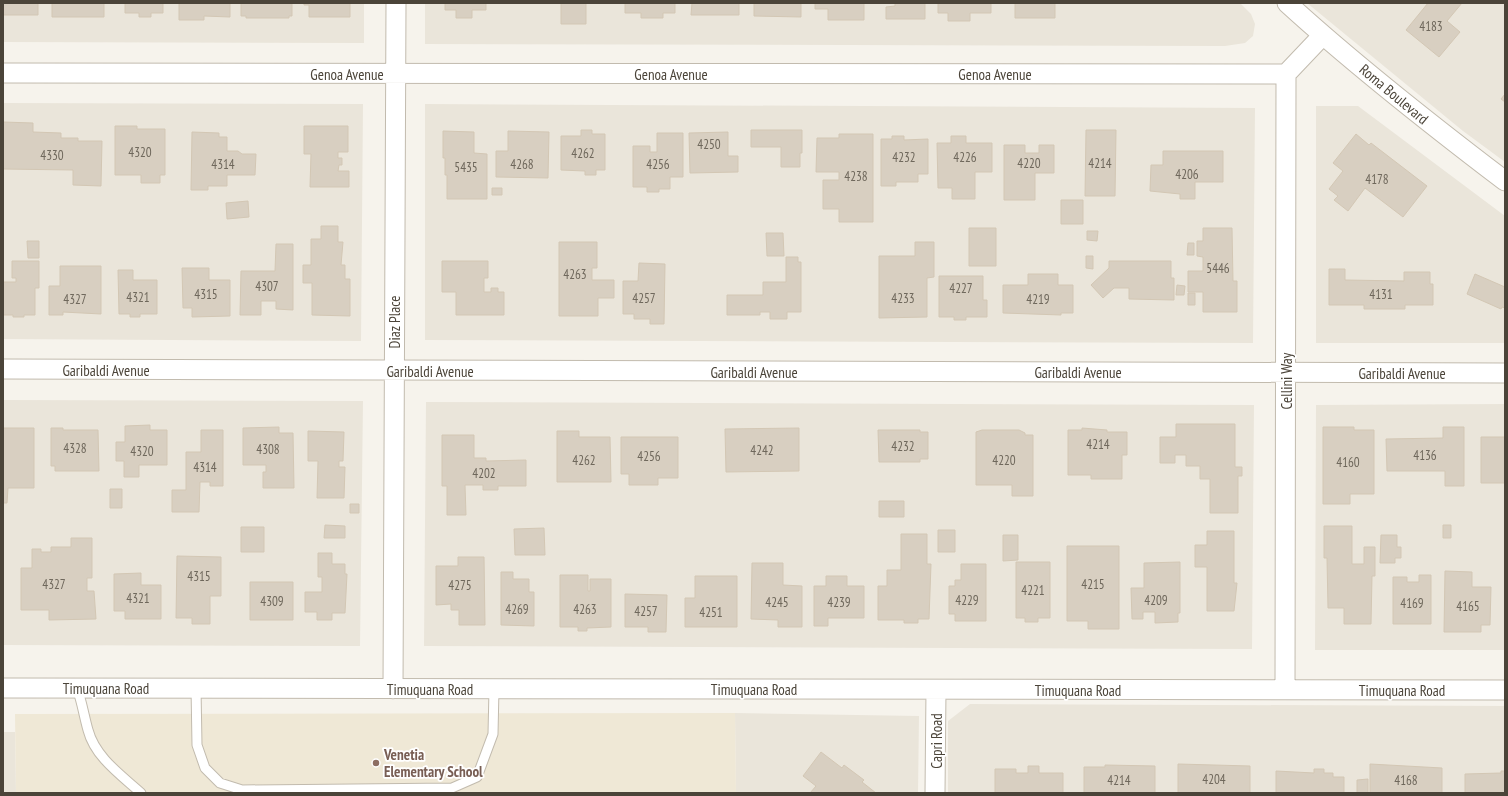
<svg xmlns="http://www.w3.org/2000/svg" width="1508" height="796" font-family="'PT Sans Narrow',sans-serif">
  <rect width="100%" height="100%" fill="#f6f3ec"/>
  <path fill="#eae5da" d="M3,3H364V43L3,42Z
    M425,3H1240L1251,14L1255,24L1253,36L1245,43L1225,46L425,44Z
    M1307,3H1505V162L1463,131Z
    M3,103L363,104L361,341L3,339Z
    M425,104L1255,108L1253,343L425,340Z
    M1316,106H1358L1505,216V343H1316Z
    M3,400L363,401L360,646L3,645Z
    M426,402L1254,405L1252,649L424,646Z
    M1505,404V650H1315L1316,405Z
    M970,704L1505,706V793H948V721Z
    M735,713L919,716L918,793H736Z
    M3,732H15L16,793H3Z"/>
  <path fill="#efe8d6" d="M735,713L736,793H16L15,714Z"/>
  <path fill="#d8cfc1" stroke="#d3c7b4" d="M3,3H38V15H3Z
    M52,3H104V17H52Z
    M125,3H163V13H151V17H139V13H125Z
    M179,3H230V17L204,16V20H179Z
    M241,3H292V16H289V18H246V16H241Z
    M304,3H350V17H309V5H304Z
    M445,3H486V10H472V18H456V10H445Z
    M561,3H586V24H561Z
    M625,3H675V13H663V18H641V13H625Z
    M692,3H739V15H691Z
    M754,3H801V17L754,16Z
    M815,3H864V20H828V9H815Z
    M895,3H925V19H886V7L895,6Z
    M938,3H991V13H970V21H948V13H938Z
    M1015,3H1055V18H1015Z
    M1428,3H1462L1447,21L1460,32L1439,57L1406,30Z
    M1505,94V102L1501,99Z
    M3,122L33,123V132L61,133V138H78V141H102L101,186L73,185V170L3,169Z
    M115,126H137V129H165V175H160V183H141V175H115Z
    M304,126H348V152H338V158H342V165H339L338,171H349V187H310L311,154H304Z
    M581,130H592V134H605V170H596V175H585V171L561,170V136H581Z
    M751,130H802V153H800V167H781V147H751Z
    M1086,130H1116L1115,196H1085Z
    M443,131L474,132V153L487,154V199H447V175H445V158H443Z
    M508,131L549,132L548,178L496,177V151H508Z
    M192,132L219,133V137H227V151H238L242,154H256L255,175H227V186H208V190H191Z
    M728,132V156H738V172L690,173L689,133Z
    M657,133H683V177H670V189H659V192H647V187H633V146H650V152H657Z
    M839,134H873V222H839V209H823V180H839V172H816L817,138H839Z
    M1356,134L1369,145L1371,143L1427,186L1403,217L1365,188L1348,211L1334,200L1338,196L1329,189L1343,171L1333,163Z
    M892,136H904V140L928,139V174H918V182H896V186H881V139H892Z
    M951,136H966V143H992V172H975V199H952V188H938L937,143H951Z
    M1004,145H1025V153H1039V145H1054V173H1035V200H1004Z
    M1163,151H1223V182H1195V199H1180V194L1150,191L1151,165H1163Z
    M492,188H502V195H492Z
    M1061,200H1083V224H1061Z
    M248,201L249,217L227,219L226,203Z
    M321,226H338V242H343L341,265H345V279H350V316L312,315V283H303V265H311V239H321Z
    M969,228H996V266H969Z
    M1203,228H1232L1233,281H1237V312H1203V292H1188V271H1203V257L1197,256V241H1203Z
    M1087,231H1098L1097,241L1087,240Z
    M766,233H783L784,256H767Z
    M27,241H39V258H28Z
    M559,242H597V268H592V280H614V298H598V316H559Z
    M915,242H934V277L927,278V317L879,318V256H915Z
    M1188,243H1194V255H1187Z
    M276,244H293V310L276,309V301H261V315H240L241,271H275Z
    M1086,256H1093V269L1086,268Z
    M786,257H798V262H801V312H787V319H770V312H760V315H727V295H763V282H786Z
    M12,261H39V288H35V315H24V317H13V315H3V282H16V278H12Z
    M442,261H488V278H484V292H491V288H498V292H504V315H456V292H442Z
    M1109,261H1171V278H1174V300L1129,299V288H1114L1103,298L1091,285L1109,268Z
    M639,263L665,264L664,324H650V319H634V314H623V281H638Z
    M60,266H101V314L63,312V315H49V286H60Z
    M182,268H209V280H230V316L192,317V308H183Z
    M1329,269H1345V280L1404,281V272H1430V284H1433V305H1405V309H1364V305H1329Z
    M118,270H133V280H157V314H140V317H130V314H119Z
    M1028,274H1058V285H1073V313H1061V315L1003,313V285H1028Z
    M1475,274L1505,287V308L1502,307L1501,309L1467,294Z
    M939,276H983V300H987V317H966V320H954V317H939Z
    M1177,285L1185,286L1184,295H1176Z
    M1188,293H1195V305H1188Z
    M1176,424H1235V467H1242V476H1238V513H1210V479H1200V466H1186V455H1175V463H1160V437H1176Z
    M150,425V430H167V465H139V477H124V461H116V442H125V426Z
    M279,427V433H293L294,488H263V472H266V465H243V428Z
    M1323,427H1354V430H1374V494H1350V504H1323Z
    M1443,427H1464V486H1445V471H1387L1386,439L1443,438Z
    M3,428H34V488H8L7,503H3Z
    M51,428H63V430H98L99,471H55V466H51Z
    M799,428V471L726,472L725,429Z
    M1082,428L1107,430V432H1127V455H1122V479H1091V475H1068V430H1082Z
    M201,430H223V486H210V482H200L199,512H172V490H186V452H201Z
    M878,430H920V432H928V459H920V462H879Z
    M982,430H1019L1025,433V435H1033V496H1012V485H976V432Z
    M308,431L344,432L343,461H339V467H345L344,498H317L318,461H308Z
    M557,431H579V437H610L611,482H557Z
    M442,435H474V458H486V461L526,460V486H498V490H483V485H465L466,515H447V486H442Z
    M621,437H678V478H658V485H629V474H621Z
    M1481,437H1505V483H1481Z
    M110,489H122V508H110Z
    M879,501H904V517H879Z
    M350,504H359V513H350Z
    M325,525L345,526V538H324Z
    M1443,525H1451V538H1443Z
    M1324,526H1352V564H1364V547H1375V576H1372L1371,624H1344V608H1328L1327,558H1324Z
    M241,527H264V552H241Z
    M544,528L545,555H515L514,529Z
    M938,530H955V552H938Z
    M1207,531H1234V583H1237L1234,611H1207V567H1195V545H1207Z
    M901,534H927V564H931L929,619H918V623H904V620H878V586H887V570H901Z
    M1003,535H1018V560L1003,561Z
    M1381,535H1397V547H1401V558H1395V563H1380Z
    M71,538H92V578H87V591H94L96,619L49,620V610H21V568H32V549H41V552H51V547H71Z
    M1067,546H1119V629H1088V621H1067Z
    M318,553H332V564H345V574H347L345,613H332V620H317V612H305V592H322V577H318Z
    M177,556L221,557V596H210V624H192V618H176Z
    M458,557H484L485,625H459V610H451V604L436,605V566H458Z
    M1016,562H1050V618H1038V622H1025V618H1016Z
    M1180,562V613H1178V622L1155,623V612H1143V619H1132L1131,588H1144V563Z
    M752,563H783V585L802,586V627H778V620L751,619Z
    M961,564H986V621H955V614H949V586H955V580H961Z
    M1445,571L1472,572V587H1491L1490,625H1481V632H1444Z
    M501,572H513V579H529V592H534V626L501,625Z
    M141,573V585H161V619H125V611H114V574Z
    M560,575H588V591H590V579H611V627L587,628V631H578V627H560Z
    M1419,575H1431V624H1393V577H1407V582H1419Z
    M695,576H737V627H685V598H695Z
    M826,576H847V586H864V618H828V626H814V586H826Z
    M250,582H293V620H250Z
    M625,594L667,595L666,632H648V627H625Z
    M821,752L842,768L844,765L864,780L862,782L876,793H810L816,786L803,776Z
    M1178,764L1250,766V793H1178Z
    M1370,764L1442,768V793H1370Z
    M1105,765L1155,766V793H1084V767H1105Z
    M1028,766H1039V773H1063V793H995V769H1016V773H1028Z
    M1314,769H1324V773H1333V777H1344V793H1276V771L1314,773Z
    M1501,771H1505V793H1465V774L1501,773Z
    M1368,779V793H1357V780Z"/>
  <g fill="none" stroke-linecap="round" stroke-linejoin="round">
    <defs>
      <path id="lane" d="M77,688C82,702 84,716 88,730C95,757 121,775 141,793
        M196,688L197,745L205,768L220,783L242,790L452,788L477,777L493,734L494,689"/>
      <path id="street" d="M1287,3C1356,66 1430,124 1505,181
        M3,73L1286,74L1323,35
        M3,369L1505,373
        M3,688L1505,690
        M393,689L396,3
        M1285,689L1286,74
        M935,793L936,690"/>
    </defs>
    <use href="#lane" stroke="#c2bbae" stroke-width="11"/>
    <use href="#street" stroke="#c2bbae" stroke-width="21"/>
    <use href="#lane" stroke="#fff" stroke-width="9"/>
    <use href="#street" stroke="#fff" stroke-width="19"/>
  </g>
  <circle fill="#8d6e63" stroke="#fff" stroke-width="1.5" cx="376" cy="763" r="4"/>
  <g text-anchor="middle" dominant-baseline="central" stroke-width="3.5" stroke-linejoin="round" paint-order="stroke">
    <g font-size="13" fill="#6e675b">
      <text x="1431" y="26">4183</text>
      <text x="709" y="144">4250</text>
      <text x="140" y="152">4320</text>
      <text x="583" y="153">4262</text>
      <text x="52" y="155">4330</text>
      <text x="904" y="157">4232</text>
      <text x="965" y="157">4226</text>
      <text x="1029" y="163">4220</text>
      <text x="1100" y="163">4214</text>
      <text x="223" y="164">4314</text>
      <text x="522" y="164">4268</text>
      <text x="658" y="164">4256</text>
      <text x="466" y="167">5435</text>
      <text x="1187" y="174">4206</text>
      <text x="856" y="176">4238</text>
      <text x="1377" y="179">4178</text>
      <text x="1218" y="268">5446</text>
      <text x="575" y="274">4263</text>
      <text x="267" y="286">4307</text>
      <text x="961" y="288">4227</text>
      <text x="206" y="294">4315</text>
      <text x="1381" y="294">4131</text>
      <text x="138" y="297">4321</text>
      <text x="644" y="298">4257</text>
      <text x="903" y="298">4233</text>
      <text x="75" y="299">4327</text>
      <text x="1038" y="299">4219</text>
      <text x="1098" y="444">4214</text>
      <text x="903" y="446">4232</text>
      <text x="75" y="448">4328</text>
      <text x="268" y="449">4308</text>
      <text x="762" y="450">4242</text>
      <text x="142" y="451">4320</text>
      <text x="1425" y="455">4136</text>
      <text x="649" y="456">4256</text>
      <text x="584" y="460">4262</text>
      <text x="1004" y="460">4220</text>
      <text x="1348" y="462">4160</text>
      <text x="205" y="467">4314</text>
      <text x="484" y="473">4202</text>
      <text x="199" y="576">4315</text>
      <text x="54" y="584">4327</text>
      <text x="1093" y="584">4215</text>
      <text x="460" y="585">4275</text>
      <text x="1033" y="590">4221</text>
      <text x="138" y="598">4321</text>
      <text x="967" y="600">4229</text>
      <text x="1156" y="600">4209</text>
      <text x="272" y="601">4309</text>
      <text x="777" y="602">4245</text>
      <text x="839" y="602">4239</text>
      <text x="1412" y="603">4169</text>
      <text x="1468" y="606">4165</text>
      <text x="517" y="609">4269</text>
      <text x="585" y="609">4263</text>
      <text x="646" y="611">4257</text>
      <text x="711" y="612">4251</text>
      <text x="1214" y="779">4204</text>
      <text x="1119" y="780">4214</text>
      <text x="1406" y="780">4168</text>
    </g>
    <g font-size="15" fill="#4b4439" stroke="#fff">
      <text x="347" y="74">Genoa Avenue</text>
      <text x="671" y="74">Genoa Avenue</text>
      <text x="995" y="74">Genoa Avenue</text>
      <text transform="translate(1394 94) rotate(40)">Roma Boulevard</text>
      <text transform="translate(394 322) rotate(-90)">Diaz Place</text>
      <text x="106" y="370">Garibaldi Avenue</text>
      <text x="430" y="371">Garibaldi Avenue</text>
      <text x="754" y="372">Garibaldi Avenue</text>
      <text x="1078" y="372">Garibaldi Avenue</text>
      <text x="1402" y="373">Garibaldi Avenue</text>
      <text transform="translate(1286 381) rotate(-90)">Cellini Way</text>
      <text x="106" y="688">Timuquana Road</text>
      <text x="430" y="689">Timuquana Road</text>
      <text x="754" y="689">Timuquana Road</text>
      <text x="1078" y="690">Timuquana Road</text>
      <text x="1402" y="690">Timuquana Road</text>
      <text transform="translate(936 741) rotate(-90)">Capri Road</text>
    </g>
    <g font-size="15" font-weight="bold" fill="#785e54" stroke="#fff" text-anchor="start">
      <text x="384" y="754">Venetia<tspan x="384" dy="17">Elementary School</tspan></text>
    </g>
  </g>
  <rect width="1508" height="796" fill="none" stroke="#4b4439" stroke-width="8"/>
</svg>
